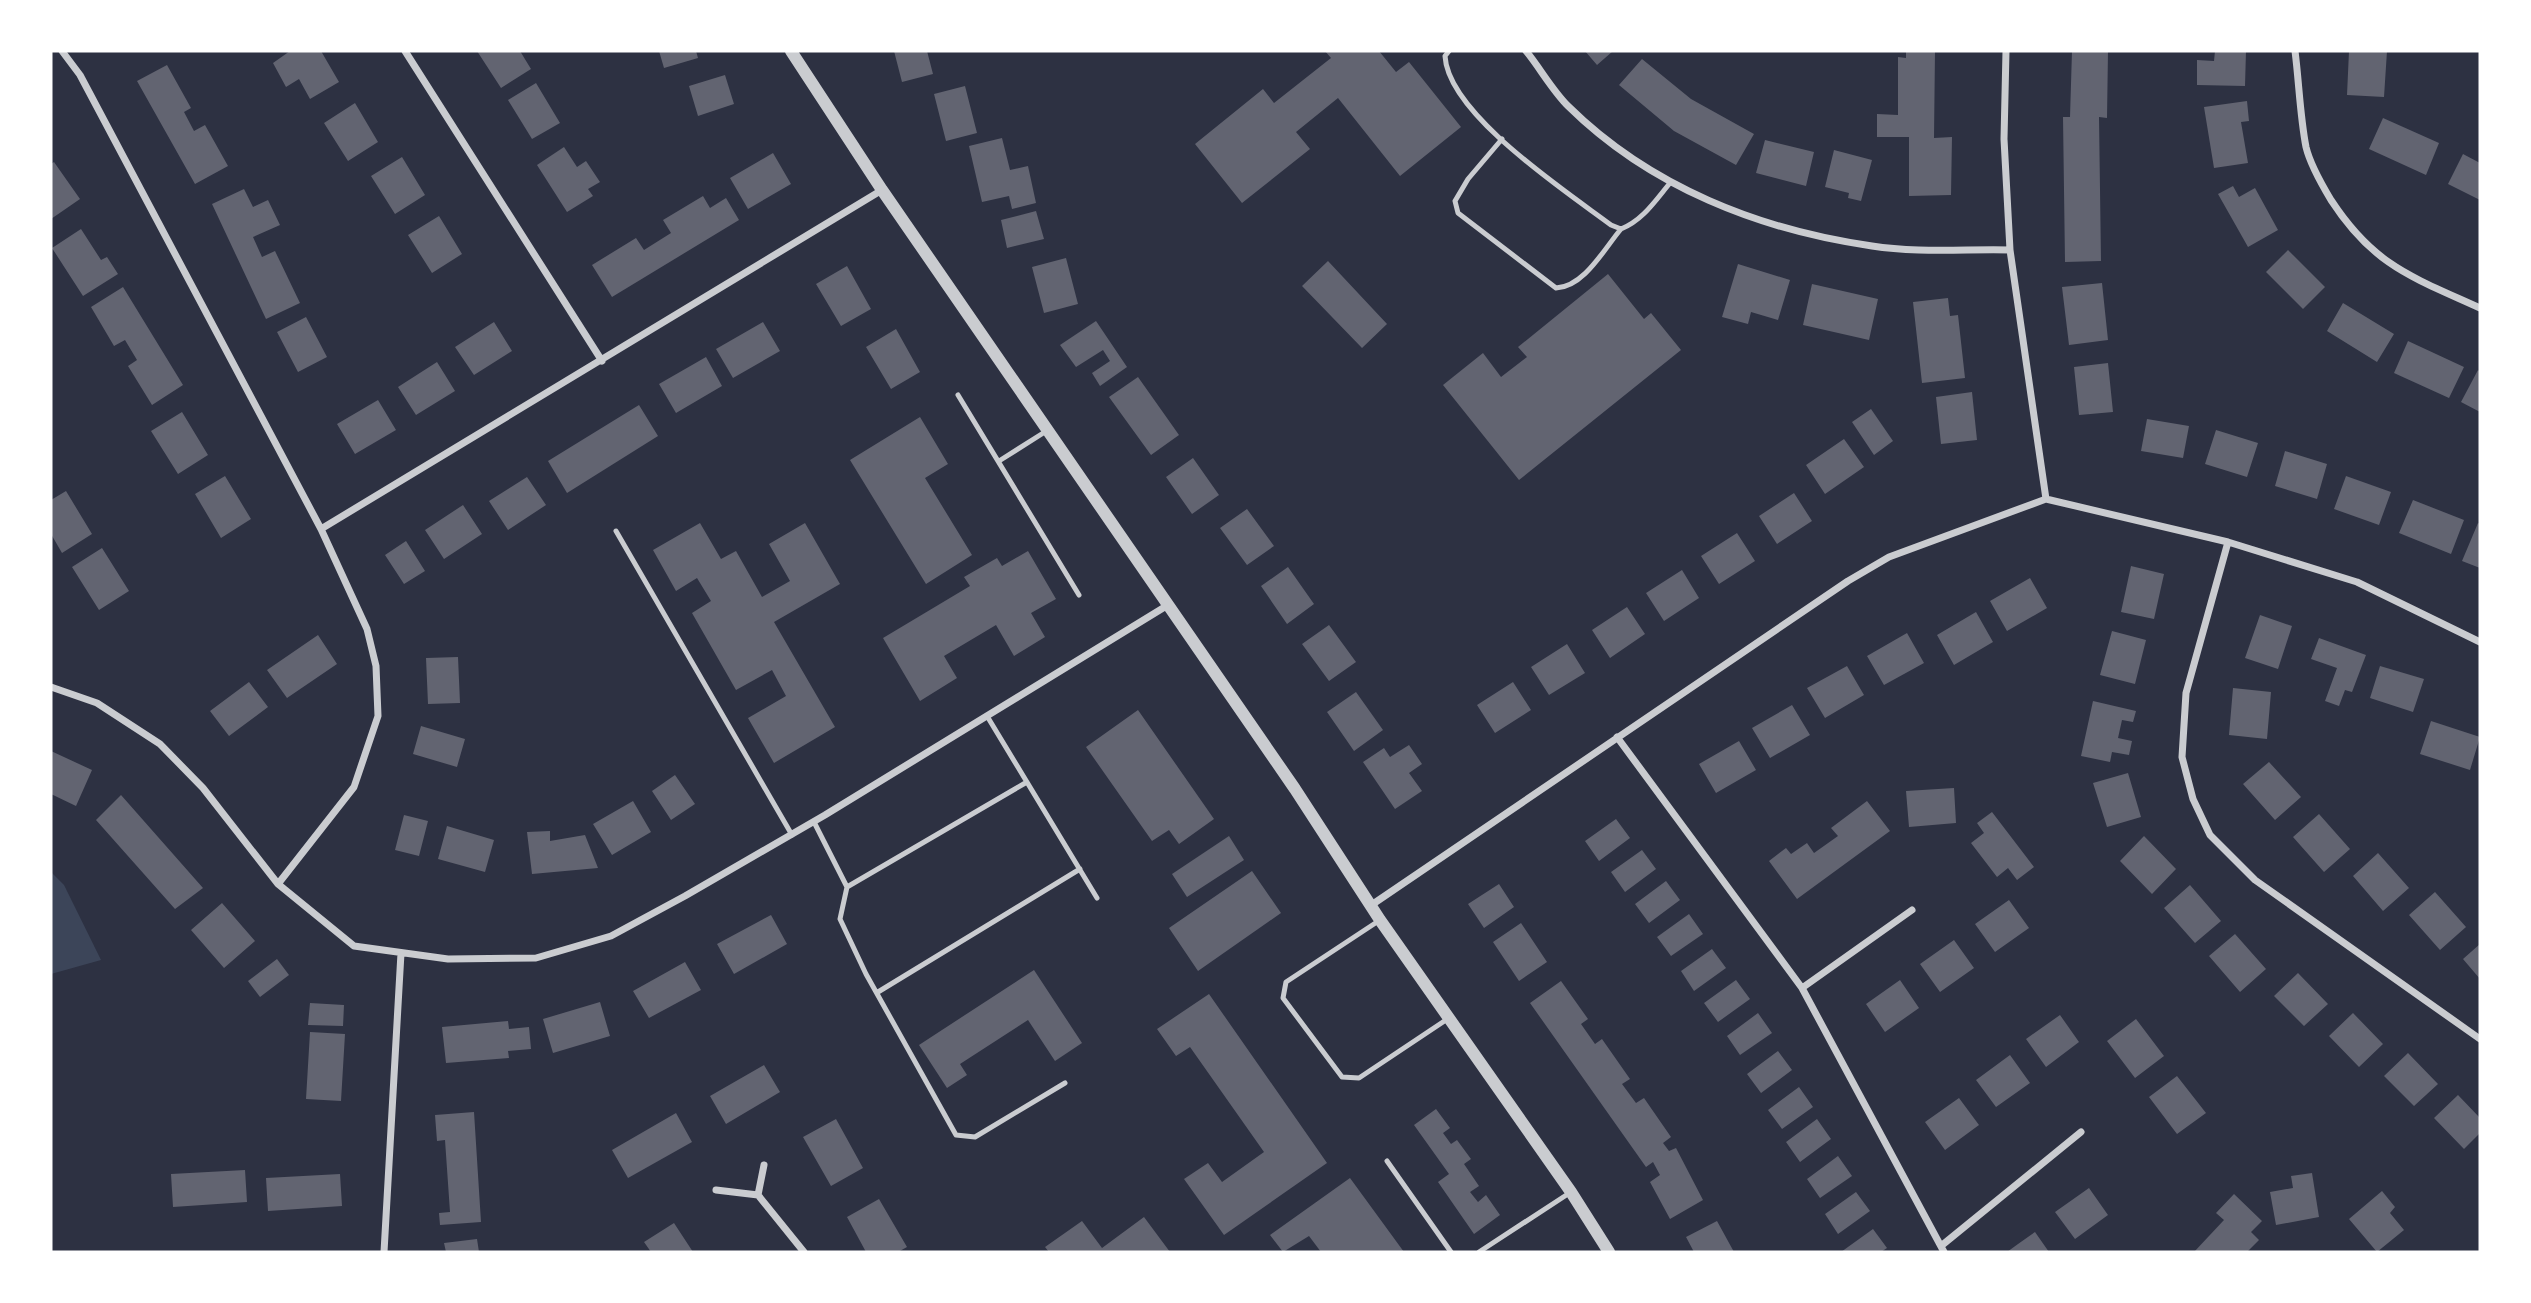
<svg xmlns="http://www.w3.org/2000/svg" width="2531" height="1303" font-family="Arial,sans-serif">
  <rect width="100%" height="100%" fill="#2d3142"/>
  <path fill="#3c4559" d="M51,872L64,885L101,960L51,974Z"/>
  <path fill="#626471" d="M290,51H321L339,82L310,99L299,79L286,87L273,63Z
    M477,51H520L531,69L501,88Z
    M659,51H696L698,58L664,68Z
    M894,51H927L933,74L902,82Z
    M1325,51H1379L1396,72L1409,62L1461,127L1400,176L1338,98L1296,132L1310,149L1242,203L1195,144L1263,89L1274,103L1331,58Z
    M1585,51H1613L1597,65Z
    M1906,51H1935L1934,138L1952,137L1951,195L1909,196V137H1877V114L1898,115V57L1906,58Z
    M2072,51H2108L2107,118L2099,117L2101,261L2065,262L2063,117H2070Z
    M2215,51H2246L2245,86L2197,85V60L2214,61Z
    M2349,51H2387L2384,97L2347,95Z
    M1642,59L1691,99L1754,134L1736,165L1674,131L1619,85Z
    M167,65L191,108L184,112L194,131L205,125L228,166L195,184L137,81Z
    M725,75L734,104L698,116L689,86Z
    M536,83L560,123L532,139L508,100Z
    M965,86L977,133L946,141L934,94Z
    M2247,101L2249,121L2241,122L2248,163L2214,168L2204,107Z
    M355,103L378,142L348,161L324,123Z
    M2383,118L2439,143L2426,175L2369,149Z
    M1002,138L1010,170L1028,166L1036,203L1012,209L1009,196L982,202L969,146Z
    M1765,140L1814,152L1806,186L1756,173Z
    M564,147L577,167L586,161L600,182L588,189L593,196L567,212L537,165Z
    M1834,150L1872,160L1861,201L1848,198L1849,193L1825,187Z
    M773,153L791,184L748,209L730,178Z
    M2463,154L2480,163V200L2448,184Z
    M402,157L425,195L395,214L371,176Z
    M54,162L80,199L51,219V164Z
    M2233,186L2239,197L2255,188L2278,230L2248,247L2218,194Z
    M244,189L253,207L268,200L280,225L253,237L262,257L275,251L300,303L266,319L212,204Z
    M703,196L710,208L726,198L739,220L612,297L592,265L636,238L644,250L671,233L663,220Z
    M1036,211L1044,239L1007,248L1001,220Z
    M439,216L462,254L432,273L408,235Z
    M81,229L101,260L107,257L118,274L83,296L52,248Z
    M2288,250L2325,287L2303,309L2266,272Z
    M1066,258L1078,304L1044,313L1032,267Z
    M1328,261L1387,324L1362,348L1302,286Z
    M1738,264L1790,280L1778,320L1751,312L1748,324L1722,317Z
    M847,266L871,309L841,326L816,284Z
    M1608,274L1644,319L1651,313L1681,350L1519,480L1443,385L1483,353L1501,377L1527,357L1518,347Z
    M2102,283L2108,340L2069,345L2062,287Z
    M1812,284L1878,299L1869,340L1803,325Z
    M123,287L183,385L152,405L128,366L137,360L125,340L114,346L91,307Z
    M1948,298L1950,316L1958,315L1965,378L1922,383L1913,302Z
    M2343,303L2394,334L2377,362L2327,331Z
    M306,317L327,357L298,372L277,332Z
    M1096,321L1127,367L1100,386L1092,373L1110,361L1103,350L1076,367L1060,345Z
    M494,322L512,351L474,375L455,347Z
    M763,322L780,351L733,378L716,349Z
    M896,329L920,372L891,389L866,347Z
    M2408,341L2464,367L2449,398L2394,373Z
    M706,357L722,386L676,413L659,384Z
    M437,362L455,391L416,415L398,387Z
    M2108,363L2113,412L2079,415L2074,367Z
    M2478,370L2480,372V412L2461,402Z
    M1138,377L1179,435L1151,455L1109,397Z
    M1972,392L1977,440L1941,444L1936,397Z
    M378,400L396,430L355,454L337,424Z
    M639,405L658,436L567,493L548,461Z
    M1871,409L1893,441L1874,455L1852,422Z
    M182,412L208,455L178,474L151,431Z
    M920,417L948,464L925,478L972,555L926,584L850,460Z
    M2147,419L2189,426L2183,458L2141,451Z
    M2216,430L2258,443L2247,477L2205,464Z
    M1844,439L1864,467L1825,494L1806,465Z
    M2285,451L2327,464L2317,499L2275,486Z
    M1193,458L1219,495L1192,514L1166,477Z
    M225,476L251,519L221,538L195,494Z
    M2346,476L2391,492L2379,525L2334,509Z
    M527,477L546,505L508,530L489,501Z
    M66,491L92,534L62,553L51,534V500Z
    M1794,493L1812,521L1777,544L1759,516Z
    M2413,500L2464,520L2451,554L2399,533Z
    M463,505L482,534L444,559L425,530Z
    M1247,509L1274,546L1247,565L1220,528Z
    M700,523L721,559L736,551L762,597L790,581L769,544L805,523L840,584L774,622L835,727L774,763L748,718L786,696L772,670L736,690L692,613L711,601L697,578L676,591L653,550Z
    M2478,523L2480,524V568L2462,561Z
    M1737,533L1755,561L1719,584L1701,556Z
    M406,541L425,571L404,584L385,555Z
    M102,548L129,591L99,610L72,567Z
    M1028,551L1056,599L1031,613L1045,637L1014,656L996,625L944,656L957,678L920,701L883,638L970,586L964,577L997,558L1002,566Z
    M2131,566L2164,574L2154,619L2121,612Z
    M1288,567L1314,604L1287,624L1261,586Z
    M1682,570L1699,598L1664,621L1646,593Z
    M2030,578L2047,608L2007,631L1990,601Z
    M1627,607L1645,634L1610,658L1592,630Z
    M1976,612L1993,642L1954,665L1937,635Z
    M2260,615L2292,626L2278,669L2245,658Z
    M1329,625L1356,662L1329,681L1302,644Z
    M2112,631L2146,640L2135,684L2100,675Z
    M1907,633L1924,663L1884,685L1867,656Z
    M318,635L337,664L287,698L267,670Z
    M2319,638L2366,655L2352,692L2345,690L2339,706L2325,701L2337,668L2311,659Z
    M1567,644L1585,673L1549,695L1531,667Z
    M458,657L460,703L428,704L426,658Z
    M1847,666L1864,695L1825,718L1807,688Z
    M2380,666L2424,679L2413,712L2370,698Z
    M249,682L268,707L229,736L210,711Z
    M1513,682L1531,710L1495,733L1477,705Z
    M2233,688L2271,692L2267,739L2229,735Z
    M1356,692L1383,730L1354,751L1327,712Z
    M2093,701L2136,711L2133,722L2122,720L2118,738L2132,741L2129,755L2112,752L2110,762L2081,756Z
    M1792,705L1810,735L1770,758L1752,728Z
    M1138,710L1214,819L1179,844L1169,830L1152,841L1086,747Z
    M2431,721L2480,737L2470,770L2420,754Z
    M421,726L465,739L457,767L413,754Z
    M1739,741L1756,770L1716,793L1699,764Z
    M1409,745L1422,764L1409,773L1422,791L1395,809L1363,762L1384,748L1390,757Z
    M51,751L92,770L76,806L51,794Z
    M2269,762L2301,797L2275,820L2243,784Z
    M2128,773L2141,817L2107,827L2093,783Z
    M675,775L695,804L671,820L652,791Z
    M1954,788L1956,823L1909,827L1906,791Z
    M121,795L203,888L175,909L96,820Z
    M633,801L651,832L612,855L593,824Z
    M1867,801L1890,831L1797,899L1769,861L1786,848L1791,854L1807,843L1814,853L1838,836L1831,828Z
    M1992,812L2034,867L2017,880L2008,868L1997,877L1971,843L1984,833L1977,823Z
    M2319,814L2350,849L2324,872L2293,837Z
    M404,815L428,821L419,856L395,850Z
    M1616,819L1630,838L1599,861L1585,841Z
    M447,826L494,840L485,872L438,859Z
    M550,831V841L585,835L598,868L532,874L527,832Z
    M1229,836L1244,860L1187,897L1172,874Z
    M2144,836L2176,869L2152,894L2120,861Z
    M1642,850L1656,869L1625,892L1611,872Z
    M2378,853L2409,888L2383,911L2353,876Z
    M1252,871L1281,913L1198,971L1169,928Z
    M1666,881L1680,900L1649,923L1635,904Z
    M1499,884L1514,907L1484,928L1468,904Z
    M2190,885L2221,921L2195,943L2164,908Z
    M2435,892L2466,927L2440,950L2409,915Z
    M2009,900L2029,928L1995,952L1975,924Z
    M222,903L255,941L224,968L191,930Z
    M1689,914L1703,934L1671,956L1657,937Z
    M771,915L787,944L734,974L717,944Z
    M1521,923L1547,962L1519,981L1493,942Z
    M2235,934L2266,969L2240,992L2209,956Z
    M1954,940L1974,968L1940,992L1920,964Z
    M2480,944V979L2463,959Z
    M1712,949L1726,968L1694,991L1681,971Z
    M277,959L289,975L260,997L248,981Z
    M685,962L701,990L649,1018L633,991Z
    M1034,970L1082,1043L1055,1061L1028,1020L960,1064L967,1075L947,1088L919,1045Z
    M2298,973L2328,1004L2304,1026L2274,996Z
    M1736,980L1750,999L1718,1022L1704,1003Z
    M1900,980L1919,1008L1885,1032L1866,1004Z
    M1561,981L1588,1019L1581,1024L1595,1044L1602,1039L1630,1079L1622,1084L1636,1103L1644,1098L1671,1137L1663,1143L1669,1151L1676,1148L1703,1200L1670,1219L1650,1182L1660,1175L1653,1162L1646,1167L1530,1003Z
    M1209,994L1327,1163L1224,1235L1184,1179L1208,1163L1222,1182L1264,1152L1190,1047L1176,1056L1157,1029Z
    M600,1002L610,1036L553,1053L543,1019Z
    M310,1003L344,1005L343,1026L308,1025Z
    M1758,1013L1772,1033L1740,1055L1727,1036Z
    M2353,1013L2383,1044L2359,1067L2329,1036Z
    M2060,1015L2079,1042L2046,1067L2026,1039Z
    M2136,1019L2164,1056L2135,1078L2107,1041Z
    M508,1021L509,1029L529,1027L531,1049L508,1051L509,1058L446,1063L442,1027Z
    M310,1032L345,1034L341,1101L306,1099Z
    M1778,1051L1792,1070L1761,1093L1747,1074Z
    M2408,1053L2438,1084L2414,1106L2384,1076Z
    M2010,1055L2030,1083L1996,1107L1976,1080Z
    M764,1065L780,1092L726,1124L710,1096Z
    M2177,1076L2206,1113L2177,1134L2149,1097Z
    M1799,1087L1813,1107L1782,1129L1768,1110Z
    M2458,1095L2480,1118V1133L2464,1149L2434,1118Z
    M1959,1098L1979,1125L1945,1150L1925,1122Z
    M1436,1109L1450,1128L1443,1133L1451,1144L1457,1140L1471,1159L1464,1164L1479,1186L1470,1192L1478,1202L1486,1195L1500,1215L1474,1234L1438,1182L1449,1174L1414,1125Z
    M474,1112L481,1222L440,1225L439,1213L450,1212L445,1140L437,1141L435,1115Z
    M676,1113L692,1142L628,1178L612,1150Z
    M836,1119L863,1168L831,1186L803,1137Z
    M1817,1119L1831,1139L1800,1162L1786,1142Z
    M1838,1156L1852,1176L1820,1198L1807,1179Z
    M245,1170L247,1202L173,1207L171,1174Z
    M2312,1173L2319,1217L2276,1225L2270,1192L2293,1188L2291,1176Z
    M340,1174L342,1206L268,1211L266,1178Z
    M1350,1178L1404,1252H1321L1309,1236L1283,1252L1270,1235Z
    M2089,1188L2108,1215L2075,1239L2055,1212Z
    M2382,1191L2395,1207L2390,1213L2404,1230L2377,1252L2349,1219Z
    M1856,1192L1870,1211L1838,1234L1825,1214Z
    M2234,1194L2262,1221L2251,1232L2259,1240L2247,1252H2194L2224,1220L2216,1213Z
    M879,1199L907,1247L898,1252H866L847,1217Z
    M1144,1217L1170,1252H1049L1045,1247L1082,1221L1102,1248Z
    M1717,1221L1734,1252H1694L1686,1237Z
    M674,1223L693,1252H651L644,1242Z
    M1873,1229L1887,1248L1881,1252H1841Z
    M2035,1232L2049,1252H2007L2018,1244Z
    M477,1239L479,1252H446L444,1243Z"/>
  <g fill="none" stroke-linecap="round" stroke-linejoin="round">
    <path stroke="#caccd0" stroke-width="5" d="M1449,51L1445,56C1448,114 1567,192 1611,225L1621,229C1643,220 1655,201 1670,183
      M1502,139L1468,179L1455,201L1458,213L1556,288C1584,287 1604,249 1621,229
      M958,395L1079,595
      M999,461L1048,430
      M616,531L792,835
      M987,716L1097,898
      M814,822L847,887L840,919L866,974L956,1135L975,1137L1065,1083
      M847,887L1027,782
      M1380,920L1286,982L1283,998L1342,1077L1359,1078L1449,1018
      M878,992L1080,869
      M1387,1161L1451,1252
      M1479,1252L1571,1192"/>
    <path stroke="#caccd0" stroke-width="7" d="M62,51L80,75L321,529L367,629L376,666L378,716L354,787L278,884
      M405,51L602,361
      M1526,51C1540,68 1552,90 1568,106C1650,187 1760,230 1872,246C1916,253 1965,249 2010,250
      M2006,51L2004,139L2010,250L2046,499
      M2295,51C2299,82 2300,116 2306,147C2310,164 2322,185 2331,200C2374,266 2412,277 2480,308
      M321,529L882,190
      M2228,542L2186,693L2182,757L2193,799L2210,835L2255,880L2480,1039
      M51,687L97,703L160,744L203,788L278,884L354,946L448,959L536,958L611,936L685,896L825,815L1168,605
      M1617,737L1802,988L1944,1252
      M1370,906L1848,581L1889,557L2046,499L2228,542L2357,582L2480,642
      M1802,988L1912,910
      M716,1190L758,1195L804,1252
      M758,1195L764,1165
      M1941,1246L2081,1132
      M384,1252L401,953"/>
    <path stroke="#caccd0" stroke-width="12" d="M791,51L882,190L1295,789L1380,920L1571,1192L1609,1252"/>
  </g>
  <rect width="2531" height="1303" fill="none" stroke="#ffffff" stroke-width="105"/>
</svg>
